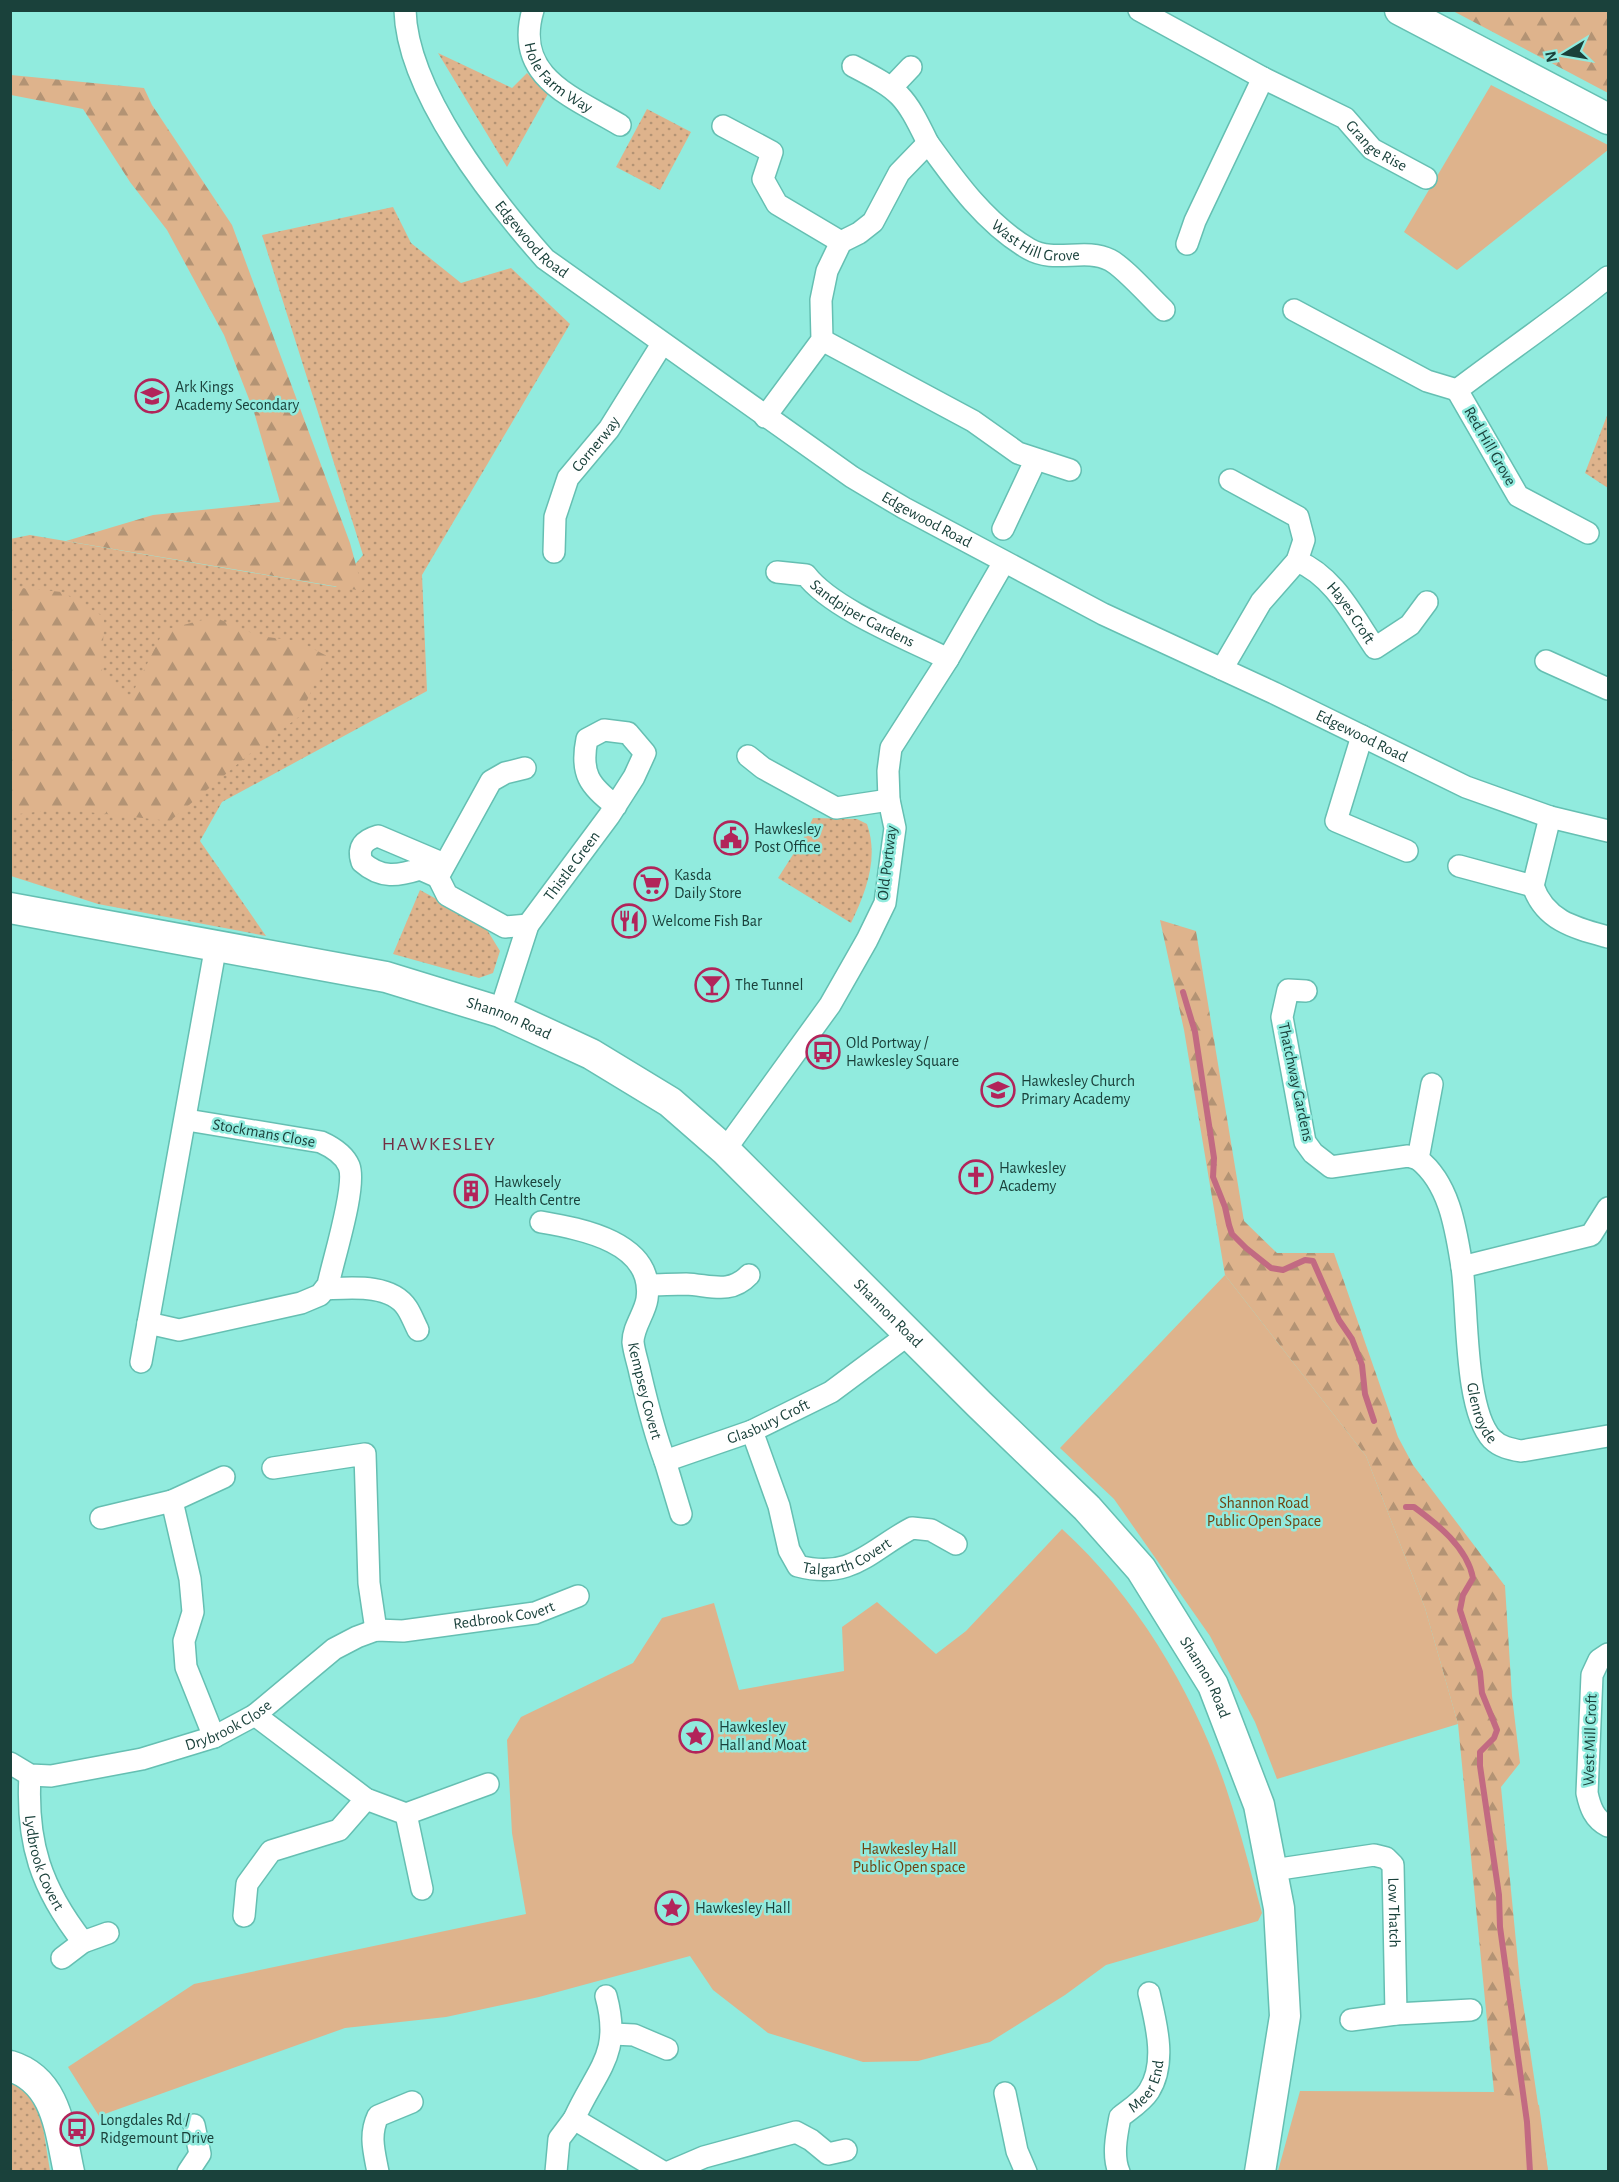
<svg xmlns="http://www.w3.org/2000/svg" width="1619" height="2182" font-family="'Alegreya Sans',sans-serif">
  <defs>
    <pattern id="grass-dots" width="8" height="8" patternUnits="userSpaceOnUse" patternTransform="scale(1.5)"><rect width="8" height="8" fill="#deb38c"/><path d="M2 2h.1M6 6h.1" fill="none" stroke="#b39374" stroke-width="1.8" stroke-linecap="round"/></pattern>
    <pattern id="forest-firs" width="22" height="20" patternUnits="userSpaceOnUse" patternTransform="scale(1.5)"><rect width="22" height="20" fill="#deb38c"/><path d="M5 1l3.5 6h-7zM16 11l3.5 6h-7z" fill="#b39374"/></pattern>
  </defs>
  <rect width="100%" height="100%" fill="#91ebde"/>
  <path fill="url(#grass-dots)" d="M438,53L512,88L527,73L548,94L507,167Z
    M647,109L691,132L660,190L616,167Z
    M393,207L411,243L461,283L511,268L570,324L422,575L427,691L222,802L200,841L266,936L98,904L11,876L10,539L30,535L336,587L363,555L262,235Z
    M1608,413V488L1585,473Z
    M813,818L857,819L867,824C879,858 866,892 851,923L778,878L803,839Z
    M420,890L484,925L500,951L493,973L479,978L393,954Z
    M10,2078L39,2102L50,2171H11Z"/>
  <path fill="url(#forest-firs)" d="M1453,11H1608V93Z
    M11,75L144,88L152,105L232,225L350,543L363,591L66,541L153,515L280,502L254,412L224,335L167,230L130,182L83,109L11,95Z
    M11,587L62,592L104,617L102,671L129,700L164,630L214,617L259,636L298,641L327,656L300,716L252,752L170,821L60,809L11,815Z
    M1160,920L1196,931L1244,1221L1277,1253H1334L1398,1437L1413,1465L1505,1586L1512,1696L1520,1763L1501,1787L1520,1983L1548,2171L1515,2115L1494,2092L1458,1724L1425,1608L1366,1456L1225,1275L1184,1030Z"/>
  <path fill="#deb38c" d="M1491,85L1608,145V150L1457,270L1404,232Z
    M1225,1275L1366,1456L1425,1608L1458,1724L1277,1779L1255,1722L1210,1636L1114,1499L1060,1448Z
    M1062,1529C1137,1597 1197,1698 1228,1794C1241,1833 1251,1873 1262,1913L1258,1921L1106,1965L1065,1995L990,2042L918,2061L863,2062L768,2033L713,1990L690,1956L539,1997L446,2017L345,2028L99,2116L68,2067L194,1984L526,1914L512,1833L507,1740L521,1717L633,1663L662,1618L714,1603L739,1690L844,1671L842,1627L877,1602L936,1654L966,1631Z
    M1300,2091L1494,2092L1539,2105L1548,2171H1278Z"/>
  <g fill="none" stroke-linecap="round" stroke-linejoin="round">
    <path stroke="#c26a82" stroke-width="6" d="M1183,992L1195,1032L1214,1158L1213,1177L1225,1207L1229,1225L1232,1234L1246,1248L1271,1268L1283,1270L1305,1260L1313,1261L1339,1320L1352,1339L1362,1365L1365,1394L1374,1421
      M1406,1507H1414C1437,1524 1467,1547 1473,1578L1463,1595L1460,1610L1480,1672L1482,1693L1497,1730L1494,1738L1480,1752V1766L1499,1895L1500,1927L1527,2122L1530,2172"/>
    <defs>
      <g id="street">
        <path id="s1" d="M405,10C407,92 492,199 545,259L852,477L904,508L1103,614L1274,693L1466,787L1550,817L1608,831"/>
        <path id="s2" d="M533,10C513,77 573,97 620,125"/>
        <path d="M1139,10L1263,78L1195,221L1187,244"/>
        <path d="M853,66C901,91 904,94 928,143"/>
        <path id="s3" d="M1263,78L1345,118L1372,149L1426,178"/>
        <path d="M892,87L911,67"/>
        <path d="M723,126L772,152L763,179L777,204L841,242"/>
        <path d="M1294,310L1427,381L1457,390"/>
        <path d="M822,340L973,421L1018,453L1070,470"/>
        <path id="s4" d="M765,417L822,340L821,300L827,271L841,242L859,233L873,222L899,173L928,143C956,182 986,224 1029,249C1055,264 1084,247 1110,260C1124,267 1151,298 1164,310"/>
        <path d="M1003,529L1035,461"/>
        <path d="M1588,533L1518,496L1457,390C1507,352 1559,317 1608,277"/>
        <path id="s5" d="M554,552L555,517L568,478L609,429L662,344"/>
        <path id="s6" d="M1297,561C1334,576 1353,616 1375,648L1410,625L1427,602"/>
        <path id="s7" d="M777,572L806,575C832,609 908,639 948,659"/>
        <path d="M1546,661L1608,689"/>
        <path d="M1222,669L1261,602L1297,561L1304,540L1298,517L1230,480"/>
        <path d="M1362,736L1336,821L1407,851"/>
        <path d="M748,756L763,768L836,808L889,800"/>
        <path d="M525,768L505,773L491,781L438,877L447,895L505,927L528,925"/>
        <path d="M1459,866L1533,886L1550,817"/>
        <path d="M438,877L420,869C398,876 381,879 362,862C357,847 364,840 378,836L444,864"/>
        <path d="M1533,886C1545,921 1575,928 1608,937"/>
        <path d="M1306,991L1288,990L1282,1017L1305,1142L1313,1153L1331,1167L1408,1156L1418,1159"/>
        <path id="s8" d="M500,1012L528,925L609,816L634,777L645,753L628,733L604,730L587,739C580,773 589,786 616,806"/>
        <path d="M1432,1084L1418,1159C1450,1184 1456,1230 1462,1267L1591,1235L1608,1208"/>
        <path d="M725,1150L830,1005L867,940L885,903L892,850L895,828L889,800L888,771L891,748L948,659L1004,562"/>
        <path id="s9" d="M541,1222C581,1229 655,1242 647,1299C645,1313 633,1327 633,1342C634,1352 638,1363 640,1373C647,1403 654,1432 665,1461"/>
        <path id="s10" d="M1462,1267C1468,1308 1464,1409 1492,1439C1500,1447 1510,1449 1521,1451L1608,1436"/>
        <path d="M648,1285C660,1285 673,1284 686,1284C710,1285 730,1295 749,1275"/>
        <path d="M325,1289C349,1288 391,1283 407,1308C411,1314 414,1322 418,1330"/>
        <path d="M148,1323L179,1330L301,1303L320,1295L328,1285C333,1260 357,1186 349,1166C344,1154 332,1147 321,1142L187,1120"/>
        <path d="M141,1362L216,945"/>
        <path id="s11" d="M752,1431L779,1506L789,1550L798,1566C852,1580 870,1550 912,1528L931,1530L956,1544"/>
        <path d="M273,1468L365,1454L369,1583L376,1630"/>
        <path d="M172,1501L224,1477"/>
        <path id="s12" d="M681,1514L665,1461L752,1431L831,1392L909,1334"/>
        <path d="M101,1518L172,1501L190,1579L193,1612L184,1641L186,1667L214,1737"/>
        <path d="M1608,1654L1599,1660L1592,1675L1587,1793C1590,1807 1594,1819 1608,1826"/>
        <path d="M255,1715L366,1799L406,1814L422,1889"/>
        <path id="s13" d="M10,1763L30,1775L51,1776L142,1759L214,1737L255,1715L334,1649L357,1637L376,1630L403,1631L535,1613L578,1596"/>
        <path id="s14" d="M30,1775C26,1843 41,1888 83,1942"/>
        <path d="M406,1814L488,1784"/>
        <path id="s15" d="M1273,1870L1374,1855L1386,1858L1393,1865L1396,2014"/>
        <path d="M244,1916L247,1884L271,1851L339,1830L366,1799"/>
        <path d="M62,1958L83,1942L108,1933"/>
        <path d="M606,1996C622,2055 597,2068 574,2119L663,2172"/>
        <path d="M1351,2020L1396,2014L1471,2010"/>
        <path d="M613,2034L634,2035L667,2049"/>
        <path d="M1005,2093L1017,2151L1026,2172"/>
        <path d="M188,2172L200,2154L194,2125"/>
        <path d="M378,2172C374,2151 369,2135 378,2116L412,2102"/>
        <path d="M556,2172L559,2139L574,2119"/>
        <path d="M669,2172L704,2157L796,2132L811,2140L828,2154L846,2150"/>
        <path id="s16" d="M1119,2172C1112,2155 1117,2133 1120,2117C1130,2109 1142,2102 1149,2091C1167,2063 1156,2023 1149,1993"/>
      </g>
      <g id="secondary">
        <path d="M1400,10L1608,119"/>
        <path id="s17" d="M10,908L386,977L500,1012L591,1054L670,1102L725,1150L979,1404L1087,1508L1141,1569L1213,1685L1259,1805L1279,1908L1285,2016L1260,2172"/>
        <path d="M10,2066C57,2080 60,2131 69,2172"/>
      </g>
    </defs>
    <use href="#street" stroke="#65bfb2" stroke-width="24"/>
    <use href="#secondary" stroke="#65bfb2" stroke-width="33"/>
    <use href="#street" stroke="#fff" stroke-width="21"/>
    <use href="#secondary" stroke="#fff" stroke-width="30"/>
  </g>
  <defs>
    <symbol id="school-ring" viewBox="-11 -11 22 22"><circle r="9.5" fill="#91ebde" stroke="#b2245a" stroke-width="1.5"/><path d="M0-5L7-2L0 1L-7-2ZM-4 1L0 2.5L4 1V4Q0 6-4 4Z" fill="#b2245a"/></symbol>
    <symbol id="civic-ring" viewBox="-11 -11 22 22"><circle r="9.5" fill="#91ebde" stroke="#b2245a" stroke-width="1.5"/><path d="M-.6-6.5H3V-4.5H.6V-3L4-1V1h2V6H-6V1h2V-1L-.6-3ZM-1.2 2.5V6h2.4V2.5Z" fill="#b2245a"/></symbol>
    <symbol id="supermarket-ring" viewBox="-11 -11 22 22"><circle r="9.5" fill="#91ebde" stroke="#b2245a" stroke-width="1.5"/><path d="M-6-5.5h2.5l.6 2H6L4.5 2H-2.5L-4.4-4H-6ZM-1.5 3.2a1.3 1.3 0 1 0 .1 0ZM3 3.2a1.3 1.3 0 1 0 .1 0Z" fill="#b2245a"/></symbol>
    <symbol id="restaurant-ring" viewBox="-11 -11 22 22"><circle r="9.5" fill="#91ebde" stroke="#b2245a" stroke-width="1.5"/><path d="M-5-6h1v4h1v-4h1v4h1v-4h1v5L-1.5 .5V6h-2V.5L-5-1ZM5-6V6H3V1.5H1.5Q1.5-4 5-6Z" fill="#b2245a"/></symbol>
    <symbol id="bar-ring" viewBox="-11 -11 22 22"><circle r="9.5" fill="#91ebde" stroke="#b2245a" stroke-width="1.5"/><path d="M-6-5H6L.8 .8V4.5H3.5V6h-7V4.5H-.8V.8Z" fill="#b2245a"/></symbol>
    <symbol id="bus-ring" viewBox="-11 -11 22 22"><circle r="9.5" fill="#91ebde" stroke="#b2245a" stroke-width="1.5"/><path d="M-5-6H5V4H4V6H2V4H-2V6H-4V4H-5ZM-3.5-4V0h7V-4ZM-3.5 1.2v1.5H-2V1.2ZM2 1.2v1.5H3.5V1.2Z" fill="#b2245a"/></symbol>
    <symbol id="church-ring" viewBox="-11 -11 22 22"><circle r="9.5" fill="#91ebde" stroke="#b2245a" stroke-width="1.5"/><path d="M-1.2-6h2.4v3.5h3.3v2.4h-3.3V6h-2.4V-.1h-3.3v-2.4h3.3Z" fill="#b2245a"/></symbol>
    <symbol id="building-ring" viewBox="-11 -11 22 22"><circle r="9.5" fill="#91ebde" stroke="#b2245a" stroke-width="1.5"/><path d="M-4-6H4V6H1V3H-1V6H-4ZM-2.5-4.3h1.7v1.8h-1.7ZM.8-4.3h1.7v1.8H.8ZM-2.5-1h1.7V.8h-1.7ZM.8-1h1.7V.8H.8Z" fill="#b2245a"/></symbol>
    <symbol id="sight-ring" viewBox="-11 -11 22 22"><circle r="9.5" fill="#91ebde" stroke="#b2245a" stroke-width="1.5"/><path d="M0-6L1.8-2.2L6-1.7L2.9 1.2L3.7 5.4L0 3.3L-3.7 5.4L-2.9 1.2L-6-1.7L-1.8-2.2Z" fill="#b2245a"/></symbol>
  </defs>
  <g fill-rule="evenodd">
    <use href="#school-ring" x="133" y="377" width="38" height="38"/>
    <use href="#civic-ring" x="712" y="819" width="38" height="38"/>
    <use href="#supermarket-ring" x="632" y="865" width="38" height="38"/>
    <use href="#restaurant-ring" x="610" y="902" width="38" height="38"/>
    <use href="#bar-ring" x="693" y="966" width="38" height="38"/>
    <use href="#bus-ring" x="804" y="1033" width="38" height="38"/>
    <use href="#school-ring" x="979" y="1071" width="38" height="38"/>
    <use href="#church-ring" x="957" y="1158" width="38" height="38"/>
    <use href="#building-ring" x="452" y="1172" width="38" height="38"/>
    <use href="#sight-ring" x="677" y="1717" width="38" height="38"/>
    <use href="#sight-ring" x="653" y="1889" width="38" height="38"/>
    <use href="#bus-ring" x="58" y="2110" width="38" height="38"/>
  </g>
  <g text-anchor="middle" dominant-baseline="central" stroke-width="5" stroke-linejoin="round" paint-order="stroke">
    <g font-size="16" fill="#1a413b" stroke="#91ebde">
      <text stroke="none"><textPath href="#s2" startOffset="80">Hole Farm Way</textPath></text>
      <text stroke="none"><textPath href="#s3" startOffset="134">Grange Rise</textPath></text>
      <text stroke="none"><textPath href="#s4" startOffset="484">Wast Hill Grove</textPath></text>
      <text stroke="none"><textPath href="#s1" startOffset="267">Edgewood Road</textPath></text>
      <text stroke="none"><textPath href="#s5" startOffset="120">Cornerway</textPath></text>
      <text transform="translate(1490 446) rotate(60)">Red Hill Grove</text>
      <text stroke="none"><textPath href="#s1" startOffset="753">Edgewood Road</textPath></text>
      <text stroke="none"><textPath href="#s7" startOffset="98">Sandpiper Gardens</textPath></text>
      <text stroke="none"><textPath href="#s6" startOffset="76">Hayes Croft</textPath></text>
      <text stroke="none"><textPath href="#s1" startOffset="1239">Edgewood Road</textPath></text>
      <text transform="translate(887 863) rotate(-83)">Old Portway</text>
      <text stroke="none"><textPath href="#s8" startOffset="165">Thistle Green</textPath></text>
      <text stroke="none"><textPath href="#s17" startOffset="512">Shannon Road</textPath></text>
      <text transform="translate(1296 1082) rotate(78)">Thatchway Gardens</text>
      <text transform="translate(264 1133) rotate(10)">Stockmans Close</text>
      <text stroke="none"><textPath href="#s17" startOffset="998">Shannon Road</textPath></text>
      <text stroke="none"><textPath href="#s9" startOffset="242">Kempsey Covert</textPath></text>
      <text stroke="none"><textPath href="#s10" startOffset="148">Glenroyde</textPath></text>
      <text stroke="none"><textPath href="#s12" startOffset="166">Glasbury Croft</textPath></text>
      <text stroke="none"><textPath href="#s11" startOffset="195">Talgarth Covert</textPath></text>
      <text stroke="none"><textPath href="#s13" startOffset="537">Redbrook Covert</textPath></text>
      <text stroke="none"><textPath href="#s17" startOffset="1484">Shannon Road</textPath></text>
      <text stroke="none"><textPath href="#s13" startOffset="230">Drybrook Close</textPath></text>
      <text transform="translate(1590 1740) rotate(-88)">West Mill Croft</text>
      <text stroke="none"><textPath href="#s14" startOffset="90">Lydbrook Covert</textPath></text>
      <text stroke="none"><textPath href="#s15" startOffset="172">Low Thatch</textPath></text>
      <text stroke="none"><textPath href="#s16" startOffset="98">Meer End</textPath></text>
    </g>
    <g font-size="16" fill="#1a413b" stroke="#91ebde" text-anchor="start">
      <text x="175" y="387">Ark Kings<tspan x="175" dy="18">Academy Secondary</tspan></text>
      <text x="754" y="829">Hawkesley<tspan x="754" dy="18">Post Office</tspan></text>
      <text x="674" y="875">Kasda<tspan x="674" dy="18">Daily Store</tspan></text>
      <text x="652" y="921">Welcome Fish Bar</text>
      <text x="735" y="985">The Tunnel</text>
      <text x="846" y="1043">Old Portway /<tspan x="846" dy="18">Hawkesley Square</tspan></text>
      <text x="1021" y="1081">Hawkesley Church<tspan x="1021" dy="18">Primary Academy</tspan></text>
      <text x="999" y="1168">Hawkesley<tspan x="999" dy="18">Academy</tspan></text>
      <text x="494" y="1182">Hawkesely<tspan x="494" dy="18">Health Centre</tspan></text>
      <text x="719" y="1727">Hawkesley<tspan x="719" dy="18">Hall and Moat</tspan></text>
      <text x="695" y="1908">Hawkesley Hall</text>
      <text x="100" y="2120">Longdales Rd /<tspan x="100" dy="18">Ridgemount Drive</tspan></text>
    </g>
    <g font-size="16" fill="#6f4311" stroke="#91ebde">
      <text x="1264" y="1503">Shannon Road<tspan x="1264" dy="18">Public Open Space</tspan></text>
      <text x="909" y="1849">Hawkesley Hall<tspan x="909" dy="18">Public Open space</tspan></text>
    </g>
    <g font-size="20" letter-spacing="1.5" fill="#732e43" stroke="#91ebde">
      <text x="439" y="1144">HAWKESLEY</text>
    </g>
  </g>
  <rect width="1619" height="2182" fill="none" stroke="#1a413b" stroke-width="24"/>
  <g transform="translate(1565 54) rotate(259)" stroke="#91ebde" stroke-width="4.5" paint-order="stroke">
  <path d="M0-4.5L10 22L0 15L-10 22Z" fill="#1a413b"/>
  <text y="-9" font-size="16" font-weight="bold" text-anchor="middle" fill="#1a413b">N</text>
  </g>
</svg>
